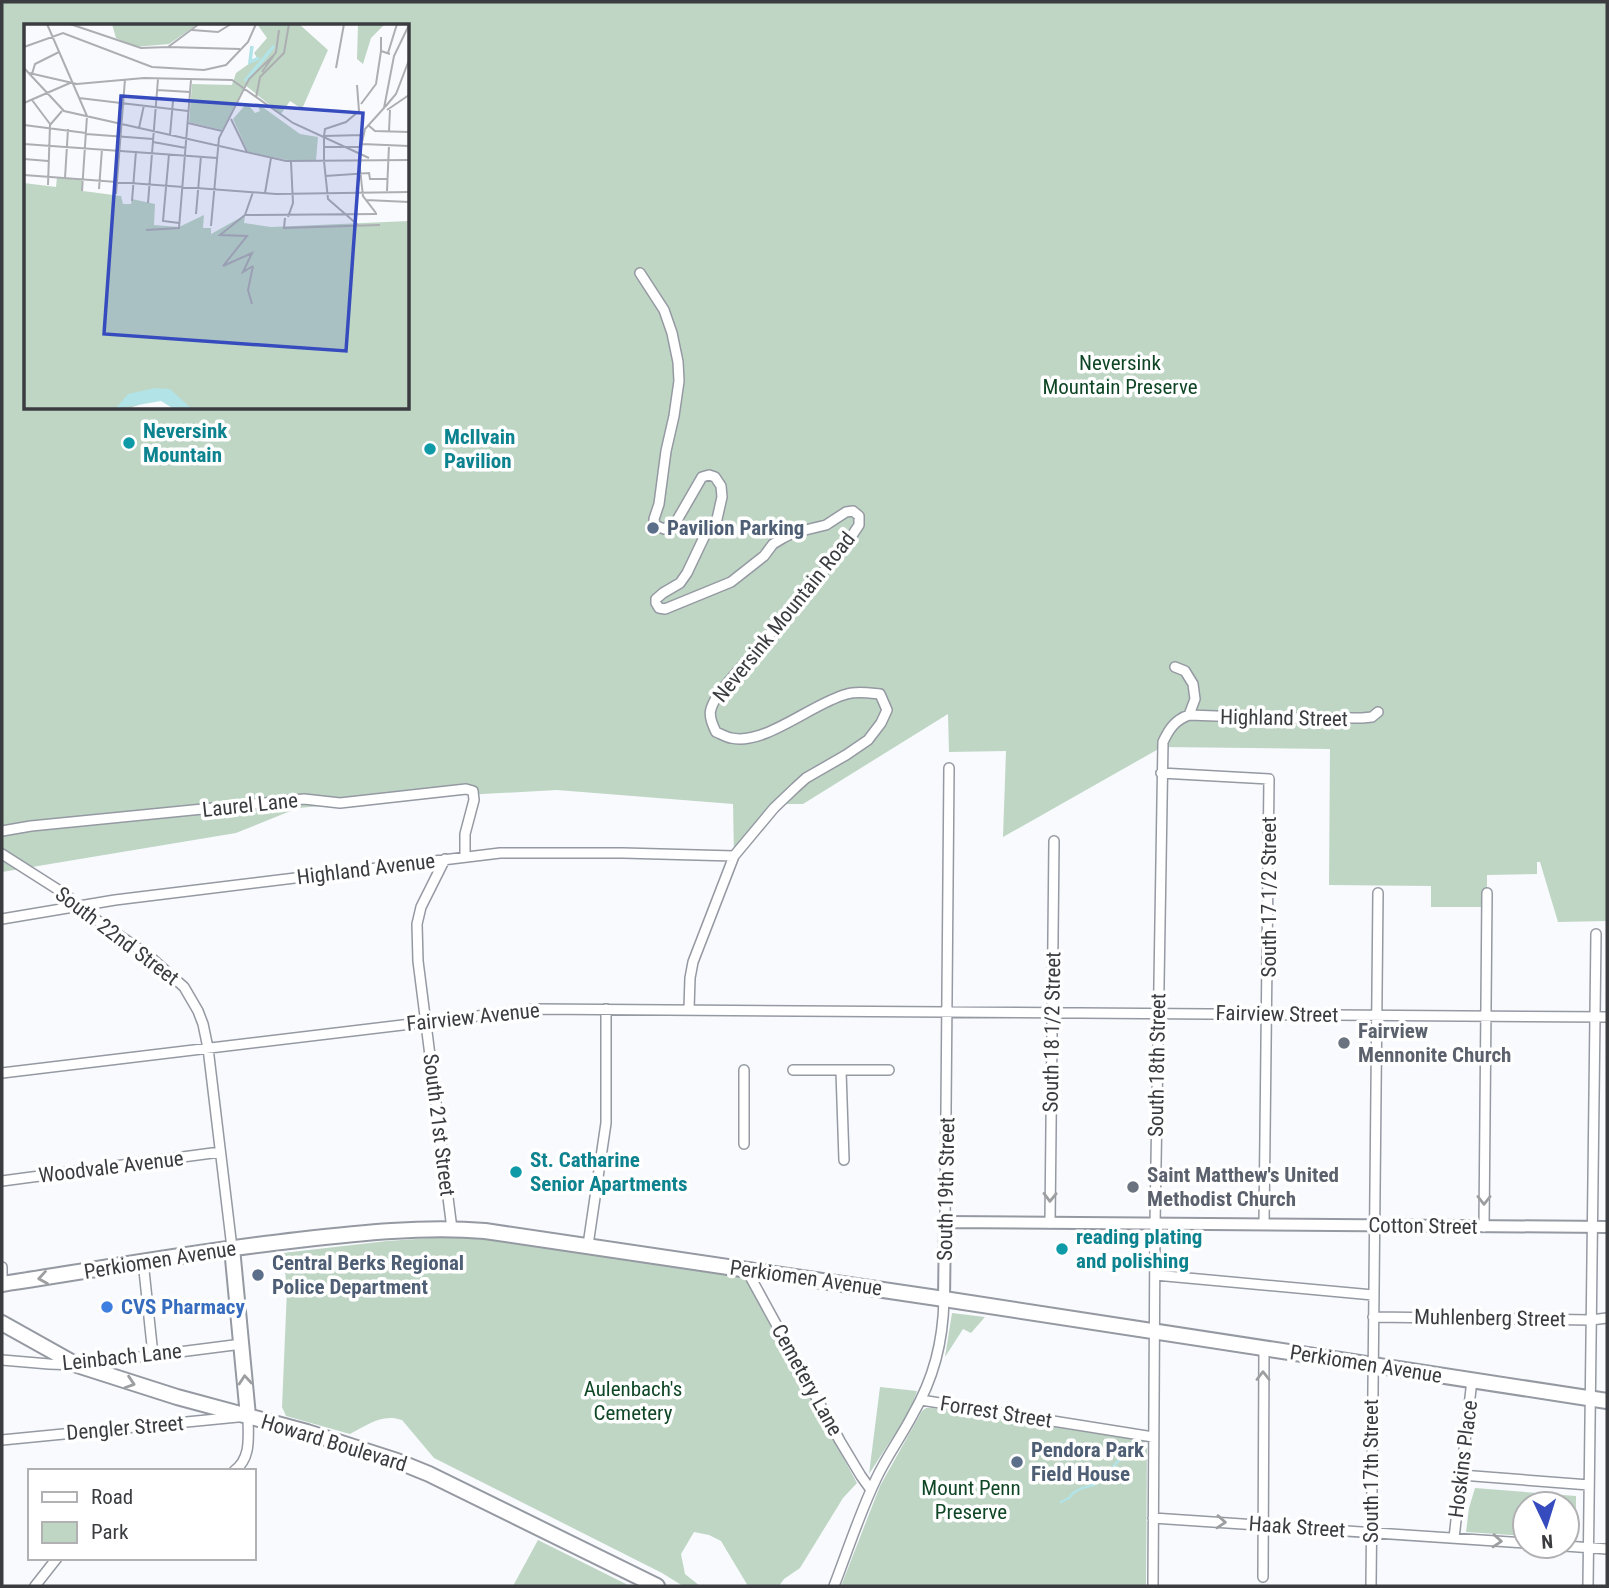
<svg xmlns="http://www.w3.org/2000/svg" width="1609" height="1588" font-family="'Roboto Condensed',sans-serif">
  <rect width="100%" height="100%" fill="#f8fafe"/>
  <path fill="#bfd6c5" fill-rule="evenodd" d="M2,2H1607V921L1558,922L1540,862H1537V874L1487,875V907H1431V886L1329,885L1330,749L1162,747L1003,837L1006,751L949,752L948,714L803,804H777L734,856L733,804L557,790L464,795V794L298,808L236,833L2,872ZM26,26H408V408H26Z
    M446,1237L506,1241L745,1277L857,1483L843,1498L800,1568L784,1579L779,1586H748L721,1541L709,1535L694,1532L681,1554L685,1574L700,1586H683L662,1573L434,1458L402,1420C382,1413 367,1425 350,1434L286,1416L282,1407L287,1289L283,1253L387,1241Z
    M952,1313L985,1317L971,1333L963,1329L945,1357Z
    M880,1387L917,1391L911,1409L869,1474Z
    M926,1408H932L1144,1441L1147,1447L1146,1586H841L880,1486L922,1411Z
    M1475,1488L1576,1496V1540L1567,1539V1504H1525V1536L1466,1532L1469,1508Z
    M538,1540L630,1586H513Z"/>
  <g fill="none" stroke-linecap="round" stroke-linejoin="round">
    <path stroke="#b2e3e7" stroke-width="2.5" d="M1061,1502L1069,1498L1073,1493L1082,1488L1094,1485L1108,1473L1117,1462L1134,1449"/>
    <defs>
      <path id="minor" d="M640,273L664,310L672,333L678,362L679,381L674,416L666,451L659,504L654,519L655,525L664,529L676,522L702,477L709,475L715,477L721,486L722,497L717,519L706,533L687,573L680,583L663,593L656,599V603L659,608L665,609L731,582L764,556L773,544L783,538L793,533L826,525L846,512L853,511L859,516V525L843,549L719,693C709,709 707,714 716,732C721,734 726,737 731,738C765,746 814,702 847,694C857,691 869,693 880,694L887,710L881,723L868,740L846,755L806,778L795,788L774,808L734,856L693,962L690,978L689,1009
        M1175,667L1185,671L1193,684L1195,699L1189,715
        M1161,773L1269,779L1264,1224
        M2,831L31,826L304,799L340,803L466,789L473,791L474,800L465,834V857
        M2,854L68,896L76,906L148,955L184,987L198,1011L203,1024L208,1048L232,1248
        M445,859L421,907L417,924L418,961L452,1229
        M2,919L115,900L500,853H623L734,856
        M793,1070H889
        M841,1071L844,1160
        M2,1073L536,1009L1607,1017
        M744,1144V1070
        M2,1181L220,1152
        M945,1222L949,768
        M1050,1223L1054,841
        M1484,1227L1487,893
        M588,1245L606,1123V1009
        M143,1261L153,1355
        M2,1267V1283
        M746,1269L840,1441L861,1476L871,1490
        M1155,1275L1373,1295
        M1373,1317L1591,1320L1607,1318
        M2,1360L49,1364L77,1365L242,1344
        M921,1400L1153,1437
        M2,1440L248,1416C248,1436 252,1458 234,1471
        M1461,1475L1589,1485
        M1153,1518L1525,1543
        M1454,1538L1472,1380
        M1565,1546L1607,1549
        M1263,1577L1264,1348
        M35,1586L57,1558
        M834,1586C848,1550 860,1512 877,1477C887,1456 901,1437 912,1416C934,1378 943,1342 944,1299
        M1153,1586L1155,1224L1163,742C1169,729 1175,720 1189,715L1270,718H1362L1372,717L1378,712
        M1371,1586L1378,893
        M1588,1586L1596,934"/>
      <path id="tertiary" d="M944,1299L945,1222L1607,1227"/>
      <path id="primary" d="M232,1248L248,1416
        M2,1284C101,1269 199,1251 298,1240C360,1233 423,1226 485,1231L944,1299L1607,1401
        M2,1323L77,1365L177,1397L307,1432L397,1461L429,1474L657,1586"/>
    </defs>
    <use href="#minor" stroke="#9599a2" stroke-width="12"/>
    <use href="#tertiary" stroke="#9599a2" stroke-width="14"/>
    <use href="#primary" stroke="#9599a2" stroke-width="18"/>
    <use href="#minor" stroke="#fff" stroke-width="9"/>
    <use href="#tertiary" stroke="#fff" stroke-width="10"/>
    <use href="#primary" stroke="#fff" stroke-width="14"/>
  </g>
  <defs><path id="oneway-chevron" d="M-2-3.5L2.5 0L-2 3.5" fill="none" stroke-width="1.6" stroke-linecap="round" stroke-linejoin="round" transform="scale(1.75)"/></defs>
  <g stroke="#9d9ea0">
    <use href="#oneway-chevron" transform="translate(1050 1197) rotate(91)"/>
    <use href="#oneway-chevron" transform="translate(1484 1200) rotate(90)"/>
    <use href="#oneway-chevron" transform="translate(43 1278) rotate(171)"/>
    <use href="#oneway-chevron" transform="translate(1263 1376) rotate(-90)"/>
    <use href="#oneway-chevron" transform="translate(245 1380) rotate(-95)"/>
    <use href="#oneway-chevron" transform="translate(130 1383) rotate(18)"/>
    <use href="#oneway-chevron" transform="translate(1221 1522) rotate(4)"/>
    <use href="#oneway-chevron" transform="translate(1497 1541) rotate(4)"/>
  </g>
  <g fill="#0f9aa8" stroke="#fff" stroke-width="2.5">
    <circle cx="129" cy="443" r="7"/>
    <circle cx="430" cy="449" r="7"/>
    <circle cx="516" cy="1172" r="7"/>
    <circle cx="1062" cy="1249" r="7"/>
  </g>
  <g fill="#5c6f8a" stroke="#fff" stroke-width="2.5">
    <circle cx="653" cy="528" r="7"/>
    <circle cx="258" cy="1275" r="7"/>
    <circle cx="1017" cy="1462" r="7"/>
  </g>
  <g fill="#6b7280" stroke="#fff" stroke-width="2.5">
    <circle cx="1344" cy="1043" r="7"/>
    <circle cx="1133" cy="1187" r="7"/>
  </g>
  <circle fill="#3f7fe0" stroke="#fff" stroke-width="2.5" cx="107" cy="1307" r="7"/>
  <g text-anchor="middle" dominant-baseline="central" stroke-width="7" stroke-linejoin="round" paint-order="stroke">
    <g font-size="21" fill="#0f4726" stroke="#fff">
      <text x="1120" y="363">Neversink<tspan x="1120" dy="24">Mountain Preserve</tspan></text>
      <text x="633" y="1389">Aulenbach's<tspan x="633" dy="24">Cemetery</tspan></text>
      <text x="971" y="1488">Mount Penn<tspan x="971" dy="24">Preserve</tspan></text>
    </g>
    <g font-size="21" font-weight="bold" fill="#0d838f" stroke="#fff" text-anchor="start">
      <text x="143" y="431">Neversink<tspan x="143" dy="24">Mountain</tspan></text>
      <text x="444" y="437">McIlvain<tspan x="444" dy="24">Pavilion</tspan></text>
      <text x="530" y="1160">St. Catharine<tspan x="530" dy="24">Senior Apartments</tspan></text>
      <text x="1076" y="1237">reading plating<tspan x="1076" dy="24">and polishing</tspan></text>
    </g>
    <g font-size="21" font-weight="bold" fill="#4e5e75" stroke="#fff" text-anchor="start">
      <text x="667" y="528">Pavilion Parking</text>
      <text x="272" y="1263">Central Berks Regional<tspan x="272" dy="24">Police Department</tspan></text>
      <text x="1031" y="1450">Pendora Park<tspan x="1031" dy="24">Field House</tspan></text>
    </g>
    <g font-size="21" fill="#3b3c40" stroke="#fff">
      <text transform="translate(784 617) rotate(-51)">Neversink Mountain Road</text>
      <text transform="translate(1284 718) rotate(1)">Highland Street</text>
      <text transform="translate(250 805) rotate(-6)">Laurel Lane</text>
      <text transform="translate(366 869) rotate(-7)">Highland Avenue</text>
      <text transform="translate(1269 897) rotate(-90)">South 17 1/2 Street</text>
      <text transform="translate(117 936) rotate(37)">South 22nd Street</text>
      <text transform="translate(1277 1014) rotate(1)">Fairview Street</text>
      <text transform="translate(473 1017) rotate(-6)">Fairview Avenue</text>
      <text transform="translate(1052 1032) rotate(-89)">South 18 1/2 Street</text>
      <text transform="translate(1157 1065) rotate(-89)">South 18th Street</text>
      <text transform="translate(439 1125) rotate(83)">South 21st Street</text>
      <text transform="translate(111 1167) rotate(-7)">Woodvale Avenue</text>
      <text transform="translate(946 1189) rotate(-89)">South 19th Street</text>
      <text transform="translate(1423 1226) rotate(1)">Cotton Street</text>
      <text transform="translate(160 1260) rotate(-9)">Perkiomen Avenue</text>
      <text transform="translate(806 1278) rotate(8)">Perkiomen Avenue</text>
      <text transform="translate(1490 1318) rotate(1)">Muhlenberg Street</text>
      <text transform="translate(122 1357) rotate(-6)">Leinbach Lane</text>
      <text transform="translate(1366 1364) rotate(9)">Perkiomen Avenue</text>
      <text transform="translate(807 1380) rotate(61)">Cemetery Lane</text>
      <text transform="translate(996 1412) rotate(9)">Forrest Street</text>
      <text transform="translate(125 1428) rotate(-5)">Dengler Street</text>
      <text transform="translate(334 1443) rotate(17)">Howard Boulevard</text>
      <text transform="translate(1463 1459) rotate(-83)">Hoskins Place</text>
      <text transform="translate(1371 1471) rotate(-90)">South 17th Street</text>
      <text transform="translate(1297 1527) rotate(4)">Haak Street</text>
    </g>
    <g font-size="21" font-weight="bold" fill="#5b616d" stroke="#fff" text-anchor="start">
      <text x="1358" y="1031">Fairview<tspan x="1358" dy="24">Mennonite Church</tspan></text>
      <text x="1147" y="1175">Saint Matthew's United<tspan x="1147" dy="24">Methodist Church</tspan></text>
    </g>
    <g font-size="21" font-weight="bold" fill="#366cbe" stroke="#fff" text-anchor="start">
      <text x="121" y="1307">CVS Pharmacy</text>
    </g>
  </g>
  <g transform="translate(24 24)">
    <rect width="385" height="385" fill="#f8fafe"/>
    <path d="M88,0H174L145,20L111,23L92,14ZM233,0H275L304,26L278,85L266,77L257,90L221,61L198,106L165,98L168,60L208,61L212,49L233,34L230,29L243,14ZM334,0H361L347,14L339,40L333,35ZM223,79L231,89L236,87L233,79L276,110L294,113L292,136L268,137L224,128L209,95ZM33,153L58,155L59,167L97,172L99,180H107L108,175L131,180L130,201L155,203L180,191L179,204H187V210L221,191L220,199L247,203L385,197V385H160L140,372L103,385H0V159L32,163Z" fill="#bfd6c5"/>
    <path d="M131,364L146,365L168,385H150L137,377L91,385L104,370Z" fill="#b2e3e7"/>
    <path fill="none" stroke="#b2e3e7" stroke-width="3.5" d="M228,22L226,38L235,34M221,57L250,22"/>
    <path fill="none" stroke="#acaeb2" stroke-width="2" d="M23,0L63,92L58,167M46,0L117,24L144,23L175,0M168,6L194,8L207,0M357,13V27L366,30M0,23L39,9L128,43L180,46L202,41L224,18L232,0M144,23L216,25M364,29L373,0M0,44L40,87L262,137L385,136M312,44L320,0M238,48L252,28L255,6M5,49L53,60L120,54L208,56L269,99L345,134M8,50L11,40L35,28M352,60L357,27M333,61L335,87L322,98L301,105L300,112L339,111M133,66L166,68M55,74L164,87M232,74L236,53L260,29L265,0M8,76L26,100M0,79L46,59M337,80L352,60M361,83L372,70L385,36M363,86L385,71M207,95L223,128M164,99L198,107M0,101L62,109M344,101L351,107L385,108M115,104L120,81M365,107L366,86M62,110L129,115M146,111L149,77M300,112V137M129,118L162,124M0,120L193,134M338,120L385,122M300,123H337M145,130L139,197L155,199M335,132L341,105L360,84L370,32L385,1M0,135L24,137M335,136L339,172L352,189M300,137L304,175L335,202M0,151L252,170L385,168M301,152L345,149L346,155H364M41,154L44,105M24,161L26,101L38,87M75,165L78,125M363,167L365,121M229,168L221,191L196,211L223,212L199,242L228,229L219,248L229,242M241,169L247,134M92,170L101,55M342,176L385,178M108,177L112,127M124,179L134,55M172,190L177,132M221,191L353,190M264,193L269,179L267,138M261,194L260,204L356,201M187,202L195,114L225,55L250,31M122,206L155,204L167,56M228,280L224,266L229,242"/>
    <path fill="#364cbe" fill-opacity="0.15" stroke="#364cbe" stroke-width="3.5" d="M97,72L339,89L322,327L80,310Z"/>
    <rect width="385" height="385" fill="none" stroke="#3b3c40" stroke-width="3.5"/>
  </g>
  <rect width="1609" height="1588" fill="none" stroke="#3b3c40" stroke-width="7"/>
  <rect x="28" y="1469" width="228" height="91" fill="#ffffff" stroke="#b1b1b3" stroke-width="2"/>
  <rect x="42" y="1492" width="35" height="10" fill="#ffffff" stroke="#b1b1b3" stroke-width="2"/>
  <text x="91" y="1504" font-size="21" fill="#3b3c40">Road</text>
  <rect x="42" y="1522" width="35" height="21" fill="#bfd6c5" stroke="#b1b1b3" stroke-width="2"/>
  <text x="91" y="1539" font-size="21" fill="#3b3c40">Park</text>
  <g transform="translate(1546 1525) rotate(176)"><circle r="33" fill="#ffffff" stroke="#b1b1b3" stroke-width="2"/>
  <path d="M0-5L12 26L0 18L-12 26Z" fill="#364cbe"/>
  <text y="-10" font-size="19" font-weight="bold" text-anchor="middle" fill="#3b3c40">N</text>
  </g>
</svg>
